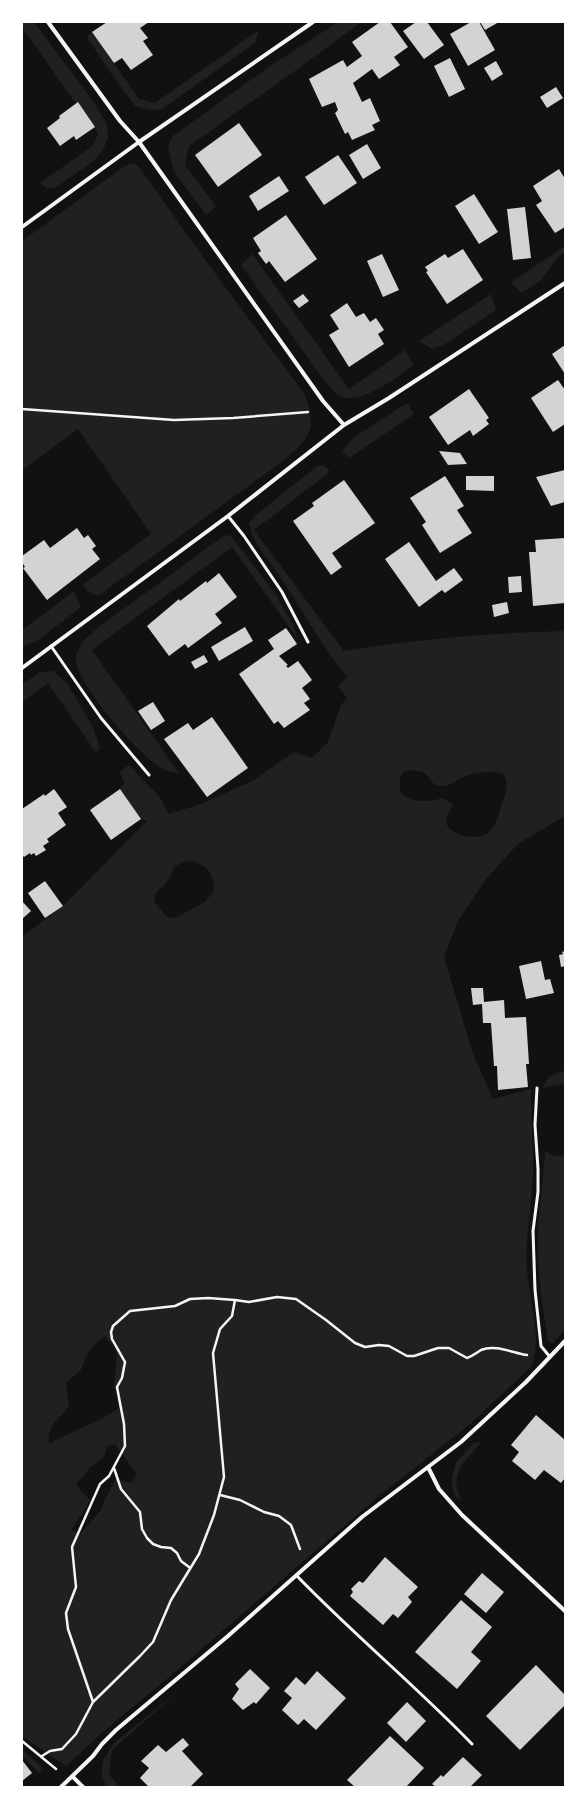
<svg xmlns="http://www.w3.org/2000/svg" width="587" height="1809" font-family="'PT Serif',serif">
  <rect width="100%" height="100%" fill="#111"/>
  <path fill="#202020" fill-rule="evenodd" d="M22,22H34L93,101L107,124L108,137L104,148L95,160L55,188H47L40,183L94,145L98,133L78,103L76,104L22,27Z
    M338,22H361L295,71L189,146L185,165L216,206L206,215L173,170L168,146L173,136L267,68Z
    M259,30L255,43L162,109L152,110L135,106L110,72L87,37L92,32L139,99L155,103Z
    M132,163L136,164L140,168L203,257L304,393C319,431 309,439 280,463L98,596L87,591L83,585L151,534L78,429L22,470V241L125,166Z
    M565,246V252L559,256L539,282L521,293L511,282Z
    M252,254L349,389L405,350L414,365C397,377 361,406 340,396C335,393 330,386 326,383L241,265Z
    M491,294L496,310L447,343L432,349L419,341Z
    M407,403L414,414L349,458L342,451L353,438Z
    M324,465L330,472L254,530L344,651C418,639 491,633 565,631V818H562L519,843L487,878L458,921L444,957L473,1054L493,1099L531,1089C530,1118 534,1146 533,1174C532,1205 525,1238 527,1269C529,1298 544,1341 530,1368L470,1424L379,1496L168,1678L105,1730L66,1766L22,1736V937L63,906L147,821L141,819L120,789L124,783L120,772L129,765L159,796L169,814L201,804L254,780L294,752L312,758L328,742L341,705L347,698L338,686L347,677C322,646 303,611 281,578C270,561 252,544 249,523L257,514L317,466ZM410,770L423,772C429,775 431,783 436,785C446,789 453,782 462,778C474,772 491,770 504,774C509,785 506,793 502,804C499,814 496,825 489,832C480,842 448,836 446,822C446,816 451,809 453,805L443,798C429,802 410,804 400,792V778L402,773ZM192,861C208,865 214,875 214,891L205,902L175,918L167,917L156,904L154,898L158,890L163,887L170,877L174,867L183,862ZM105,1336L115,1348L117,1356L114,1385L119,1408L101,1419L49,1443C46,1427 60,1418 69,1406L66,1383L81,1370L84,1361L91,1348ZM115,1444L136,1473L135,1478L130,1483L116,1479L105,1499L101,1510L80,1534L71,1530L86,1508L90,1500L79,1489L76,1483L84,1476L90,1467L104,1457L107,1446Z
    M225,535L231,536L277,596L294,627L297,638L232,547L92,650L179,773C176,772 171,772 167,771C145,763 71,679 76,656C79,641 90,635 100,626Z
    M74,591L81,607L37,641L22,647V630Z
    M53,671L67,683L93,727L100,748L96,753L48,683L22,702V685L40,672Z
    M565,1070V1084L542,1088L549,1077Z
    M545,1151L555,1156L565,1155V1330L552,1344L548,1341C542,1304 537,1269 538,1231C539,1204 544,1178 545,1151Z
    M482,1442C465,1461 446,1476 463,1502L456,1497L452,1487V1477L456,1462L474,1443Z
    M183,1687L112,1750L109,1774L119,1787H106L102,1776V1763L113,1744Z
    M22,1749L44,1769L39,1773L22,1756Z"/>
  <path fill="#d3d3d3" d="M107,22H149L140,28L148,38L143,41L153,55L131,70L122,58L114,63L92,32Z
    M380,22H390L408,47L394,57L400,65L379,79L372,69L353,83L362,102L370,98L380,121L372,125L375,130L352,140L348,132L345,134L335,113L338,110L335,102L322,107L309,79L343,60L347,67L362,56L352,42Z
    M416,22H427L444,45L424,59L403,31Z
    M471,22H479L495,50L468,66L450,34Z
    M480,22H499L485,30Z
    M450,58L465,89L449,97L434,66Z
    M496,61L503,74L492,81L484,68Z
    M556,87L563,98L547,108L540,97Z
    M78,102L95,127L76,140L74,136L60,146L47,128L60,118L59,116Z
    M239,123L262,155L218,187L195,155Z
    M367,144L381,168L363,179L349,155Z
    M338,155L357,183L324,205L305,177Z
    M559,169L565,179V227L555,233L536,205L542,201L533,186Z
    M279,176L289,191L258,211L249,196Z
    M474,194L498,232L479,244L455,206Z
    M525,207L531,258L513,260L507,209Z
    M286,215L317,259L285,282L269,261L266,264L258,253L261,251L253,238Z
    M463,249L483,280L447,304L426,272L428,271L425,267L445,254L448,258Z
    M382,254L399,290L383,297L367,261Z
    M303,294L309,301L299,308L293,301Z
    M347,303L356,317L364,313L370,322L376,318L384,330L378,334L384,344L349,367L329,335L339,329L330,315Z
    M565,345V374L552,354Z
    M558,380L565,390V424L553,432L531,398Z
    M469,389L489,418L486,420L489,424L473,436L470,430L448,445L429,417Z
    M439,451L460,453L467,464L448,465Z
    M565,470V502L551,506L536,477Z
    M445,476L464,506L457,510L472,533L440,553L422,525L426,522L410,498Z
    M466,476H494V491L466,490Z
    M344,480L375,523L332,553L342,567L331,575L293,521L314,506L312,503Z
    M77,528L84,538L88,535L96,546L92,549L100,559L47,600L23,568L25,567L22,562V556L44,540L50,548Z
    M565,538V603L533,606L529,552H536L535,540Z
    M409,542L436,581L454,568L463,580L445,593L442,590L419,607L385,559Z
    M219,573L237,597L215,614L222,623L188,648L185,644L169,656L147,626L179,599L180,601L206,581L207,583Z
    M521,576L522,592L509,593L508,577Z
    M507,602L509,613L494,617L492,605Z
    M245,627L253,641L219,661L211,647Z
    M286,628L297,644L279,656L288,665L286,666L288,668L298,661L312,680L302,688L310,699L304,703L310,710L284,728L278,721L274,724L239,674L274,649L268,640Z
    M204,655L208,662L195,669L191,662Z
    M153,702L165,721L151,730L138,711Z
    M212,717L248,768L207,797L164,739L188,723L193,730Z
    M54,789L67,807L58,813L66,825L47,839L49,842L43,846L46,850L36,856L34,853L31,855L30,853L24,857L22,855V809L44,794L45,796Z
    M120,789L141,819L111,840L90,810Z
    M45,881L63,906L45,918L28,893Z
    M22,901L31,911L22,919Z
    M565,951V966L561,967L559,955L563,954L562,952Z
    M541,961L545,980L550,979L554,993L526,999L519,966Z
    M471,988H483L484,1002L504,1000L505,1018L526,1017L529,1064H526L528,1087L498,1090L497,1066H494L491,1023H483L482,1004L473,1005Z
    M536,1415L565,1440V1478L561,1483L544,1470L535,1480L512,1461L519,1452L511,1445Z
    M385,1557L418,1587L408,1597L412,1602L398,1618L393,1614L383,1625L350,1596L353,1592L351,1589L359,1581L363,1583Z
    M482,1573L504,1592L486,1613L464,1594Z
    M461,1600L492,1627L471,1652L481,1661L457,1689L415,1652Z
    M536,1665L565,1695V1705L520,1750L486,1716Z
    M250,1669L270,1688L256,1704L254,1702L243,1710L232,1699L239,1689L235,1684Z
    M317,1671L346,1698L316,1730L304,1719L298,1725L282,1710L292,1698L284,1691L296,1677L305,1685Z
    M407,1702L426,1721L406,1742L387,1723Z
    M390,1736L424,1768L406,1787H355L347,1780Z
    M183,1738L189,1745L182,1751L203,1774L190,1787H149L140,1778L149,1768L141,1761L158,1745L166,1752Z
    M463,1757L482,1775L470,1787H436L432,1784L441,1775L443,1777Z
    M22,1760L32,1773L22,1781Z"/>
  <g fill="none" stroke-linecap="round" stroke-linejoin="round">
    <path stroke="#f5f5f5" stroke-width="2.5" d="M22,409L174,420L233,418L308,412
      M235,1300L249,1302L277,1297L296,1299L326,1320L355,1343L365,1347L379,1345L389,1346L407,1356H414L438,1348H449L467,1358C473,1356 476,1353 481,1350C495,1344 513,1353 527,1355
      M114,1468L121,1489L140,1512L142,1529L147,1538L153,1544L161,1547L171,1548L177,1553L181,1561L189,1567
      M220,1495L240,1500L264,1512L279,1516L291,1525L300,1549
      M22,1741L56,1769
      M42,1756L50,1751L62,1749L76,1734L93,1702L68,1629L66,1613L76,1587L72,1547L100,1484L109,1476L125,1446L124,1424L117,1387L122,1378L125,1362L112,1339L111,1332L113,1326L130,1311L175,1306L190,1299L208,1298L235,1300L232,1316L220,1329L213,1353L224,1477L214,1515L199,1554L171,1600L153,1642L140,1656L93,1702"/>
    <path stroke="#f5f5f5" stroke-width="3" d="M228,516L244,536L282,592L308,642
      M51,646L101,718L149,775
      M537,1088L535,1125L538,1169V1192L533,1231L535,1290L541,1346L550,1357
      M297,1576C353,1634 416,1686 472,1744"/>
    <path stroke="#f5f5f5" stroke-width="4" d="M48,22L120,121L139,142L323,401L344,425
      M22,227L139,142L313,22
      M22,668L228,516L344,425L389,398L565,283
      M428,1467L439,1489L462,1515L565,1611
      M72,1776L83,1787
      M61,1787L93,1756L102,1744L116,1730L228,1636L362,1517L461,1442L526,1382L565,1341"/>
  </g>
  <rect width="587" height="1809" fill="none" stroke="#ffffff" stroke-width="46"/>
</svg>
